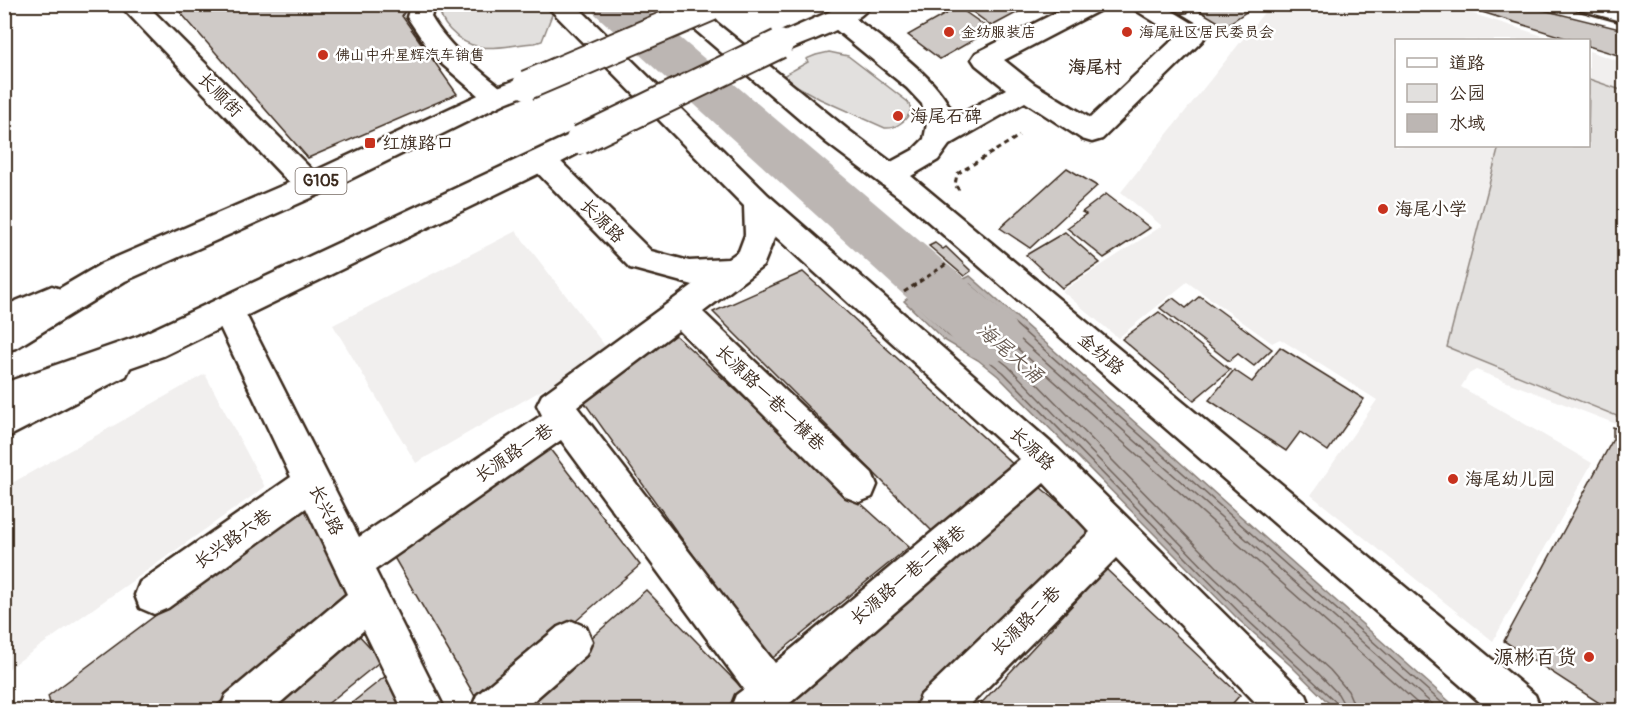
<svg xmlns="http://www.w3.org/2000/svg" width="1629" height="715" font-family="Pangolin,'LXGW WenKai TC',sans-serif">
  <rect width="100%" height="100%" fill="#fff"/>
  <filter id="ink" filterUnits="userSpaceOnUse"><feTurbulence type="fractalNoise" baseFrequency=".0167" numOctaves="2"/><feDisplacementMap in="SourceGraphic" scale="12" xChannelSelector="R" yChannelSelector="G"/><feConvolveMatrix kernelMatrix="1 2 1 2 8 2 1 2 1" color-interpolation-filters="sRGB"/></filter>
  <g filter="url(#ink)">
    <path fill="#f1efee" d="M1270,5H1445L1556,40H1396V146H1588L1589,51L1624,63V427L1476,370L1469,374L1461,387L1592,463L1493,641L1311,495L1377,400L1280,339L1272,343L1187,282L1118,338L1062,291L1162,226L1121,192Z
      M516,231L609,351L416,463L333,325Z
      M205,374L265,487L5,671V487Z"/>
    <path fill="#e2e0de" stroke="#8e857e" stroke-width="1.5" d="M440,4L544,5L553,12L542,41L535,43C502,45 476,58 450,30C443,23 439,14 440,4Z
      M829,52L848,56L908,102L911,109C908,120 896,129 885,128L820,99L781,77L808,62L806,59L816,55Z
      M1589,79L1624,91V419L1447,347L1499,146H1588Z"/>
    <path fill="#bcb6b3" stroke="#887e77" stroke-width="1.5" d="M949,267L964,279L970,276L1459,710H1336L1290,665L1240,621L998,376L978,360L944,340L904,301Z"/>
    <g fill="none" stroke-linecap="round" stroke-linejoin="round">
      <path stroke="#6f625a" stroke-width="1.5" d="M1340,710L1338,704L1244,617L1003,372L981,355L948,335L916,304V300L948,276L961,284H970L1450,710
        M1347,710L1338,694L1318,673L1209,573L1008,366L985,348L952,329L927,305V301L948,285L958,291L968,293L1439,710
        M1356,710L1348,691L1330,670L1220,570L1014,360L949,314L941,306V302L949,297L965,302L1425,710"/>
      <path fill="#bcb6b3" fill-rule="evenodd" d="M588,4H640L1013,320L1022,338L1013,356L992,363L971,356L595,14Z"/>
    </g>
    <path fill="#cfcac7" stroke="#3b2a1e" stroke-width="1.5" d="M173,4H409L402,16L457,94L308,158Z
      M1033,4L992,26L963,5L964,4Z
      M1147,4H1258L1225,26L1195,8L1187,13L1170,14Z
      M1456,4H1519L1624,30V57L1588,46V40H1572Z
      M958,7L991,30L940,59L908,35Z
      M1067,168L1097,186L1030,248L1000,228Z
      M1106,194L1150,228L1104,258L1067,228L1086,214L1082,212Z
      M1065,232L1100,263L1062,288L1026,255Z
      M935,243L943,249L946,247L971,271L964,276L929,246Z
      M803,272L1016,467L933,532L713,312Z
      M1200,296L1272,349L1254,366L1238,354L1229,361L1160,308L1173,298L1186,308Z
      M1159,312L1230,370L1194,400L1122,339Z
      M675,335L909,547L769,661L584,402Z
      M1280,347L1364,399L1328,451L1300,432L1286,451L1209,400L1234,370L1252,382Z
      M1613,427L1624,431V710H1610L1504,641L1613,439Z
      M546,444L640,565L480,705L392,554Z
      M1035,483L1097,534L918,710H776Z
      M304,504L349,590L211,710H52L48,696Z
      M1106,569L1240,695L1227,710H975Z
      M646,590L745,691L726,710H509Z
      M355,631L382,660L320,710H261Z
      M387,675L412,710H343Z"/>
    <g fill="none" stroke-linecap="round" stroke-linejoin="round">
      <defs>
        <path id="minor" d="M119,4H146L320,178L324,186L320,194L310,197L300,194Z
          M411,4H435L431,17C449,48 478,69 505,91L509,97L505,103L496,106L487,103L434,57L407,17Z
          M545,4H573L583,12L768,195L1058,449L1306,695L1312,710H1263L1116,558L965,710H915L921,695L1090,532L1044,483L782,710H730L736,695L744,689L561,440L375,570L445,710H403L364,630L272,710H220L226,695L347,594L306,508L168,608L154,614L140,608L135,595L140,582L291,477L212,310L217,301L228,297L239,301L359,537L542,415L537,405L542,395L693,285L630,268L532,167L528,160L532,153L542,150L552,153L651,251L689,261L728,259L739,251L745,235L744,206ZM775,236L1020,459L775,663L577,407L679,330L846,497L859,502L872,497L877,485L872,473L703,312L763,266Z
          M665,4H693L847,129L891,162L913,150L924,139L927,124L922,104L907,88L829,24L826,18L829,12L838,10L847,12C878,37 944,80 954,118L1006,89L976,65L972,59L976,53L1073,4H1105L1102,9L1004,60L1034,84L1090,118L1177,36L1134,9L1131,4H1161L1202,29L1206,35L1202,41L1102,139L1092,142L1082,139L1025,102L949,145L938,160L911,176L1535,695L1541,710H1489L908,204L827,143Z
          M1574,4L1624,6V22L1577,9Z
          M572,621L586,627L592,641L586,655L523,710H471L477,695L558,627Z"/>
        <path id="major" d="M52,286L63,290L68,299L63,308L4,333V306Z
          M114,352L126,356L131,366L126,376L4,439V407Z"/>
        <path id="highway" d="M842,4H872C858,25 811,40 788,50L779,52L770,50L766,44L770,38L829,12Z
          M527,76L536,79L540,85L536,91L505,103L320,194L125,281L16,348L4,351V321L103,263L300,178L487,91Z
          M580,130L590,133L594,140L590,147L552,167L163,356L4,412V383L139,336Z"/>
      </defs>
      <use href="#minor" stroke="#3b2a1e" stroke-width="5"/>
      <use href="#major" stroke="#3b2a1e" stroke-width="5"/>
      <use href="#highway" stroke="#3b2a1e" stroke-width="5"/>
      <path stroke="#3b2a1e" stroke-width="3" stroke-dasharray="5 4" stroke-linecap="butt" d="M959,190L955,185L957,174L1019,136
        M904,292L948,263"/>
      <use href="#minor" fill="#fff" fill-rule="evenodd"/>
      <use href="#major" fill="#fff" fill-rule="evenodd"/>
      <use href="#highway" fill="#fff" fill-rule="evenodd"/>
      <defs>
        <path id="highway-bridge" d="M527,85L712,6
          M580,140L779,44"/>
      </defs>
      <use href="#highway-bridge" stroke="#3b2a1e" stroke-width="32" stroke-linecap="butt"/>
      <use href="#highway-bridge" stroke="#fff" stroke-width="28"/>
    </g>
  </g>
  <g fill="#c8321e" stroke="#fff" stroke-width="2">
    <circle cx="949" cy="32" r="6"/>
    <circle cx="1127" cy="32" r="6"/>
    <circle cx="323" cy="55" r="6"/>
    <circle cx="898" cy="116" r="6"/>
    <rect x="364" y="137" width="12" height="12" rx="3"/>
    <circle cx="1383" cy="209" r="6"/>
    <circle cx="1453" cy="479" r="6"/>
    <circle cx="1589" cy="657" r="6"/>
  </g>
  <g text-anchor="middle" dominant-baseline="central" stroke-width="5" stroke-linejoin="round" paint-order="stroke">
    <g font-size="15" fill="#3b2a1e" stroke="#fff" text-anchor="start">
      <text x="961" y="32">金纺服装店</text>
      <text x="1139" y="32">海尾社区居民委员会</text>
      <text x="335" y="55">佛山中升星辉汽车销售</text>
    </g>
    <rect fill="#fff" stroke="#766a62" stroke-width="1.5" x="295.5" y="168" width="51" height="26" rx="4.5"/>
    <g font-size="16" font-weight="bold" fill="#3b2a1e">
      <text x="321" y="181">G105</text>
    </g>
    <g font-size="18" font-weight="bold" fill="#3b2a1e" stroke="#fff">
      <text x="1095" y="67">海尾村</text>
    </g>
    <g font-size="18" fill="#3b2a1e" stroke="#fff">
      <text transform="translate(220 95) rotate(45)">长顺街</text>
      <text transform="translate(602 221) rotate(45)">长源路</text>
      <text transform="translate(1101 354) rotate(40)">金纺路</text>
      <text transform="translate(770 398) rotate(44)">长源路一巷一横巷</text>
      <text transform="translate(1032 449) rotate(43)">长源路</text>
      <text transform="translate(514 453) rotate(-34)">长源路一巷</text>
      <text transform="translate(326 510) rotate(64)">长兴路</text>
      <text transform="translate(233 539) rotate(-35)">长兴路六巷</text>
      <text transform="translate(908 575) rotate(-40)">长源路一巷二横巷</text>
      <text transform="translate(1026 621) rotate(-45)">长源路二巷</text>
    </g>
    <g font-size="18" fill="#3b2a1e" stroke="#fff" text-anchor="start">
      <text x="910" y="116">海尾石碑</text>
      <text x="382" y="143">红旗路口</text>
      <text x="1395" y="209">海尾小学</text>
      <text x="1465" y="479">海尾幼儿园</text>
    </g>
    <g font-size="20" font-style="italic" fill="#685b52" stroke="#fff">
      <text transform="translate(1010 353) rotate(41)">海尾大涌</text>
    </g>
    <g font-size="21" fill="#3b2a1e" stroke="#fff" text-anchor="end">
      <text x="1577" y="657">源彬百货</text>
    </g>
  </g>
  <rect width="1629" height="715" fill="none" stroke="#fff" stroke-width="24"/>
  <rect x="12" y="12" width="1605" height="691" fill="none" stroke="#3b2a1e" stroke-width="2" filter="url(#ink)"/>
  <rect x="1395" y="39" width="195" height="108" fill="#ffffff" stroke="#b1aaa5" stroke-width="1.5"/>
  <rect x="1407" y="58" width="30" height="9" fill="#ffffff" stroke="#b1aaa5" stroke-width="1.5"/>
  <text x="1449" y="69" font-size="18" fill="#3b2a1e">道路</text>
  <rect x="1407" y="84" width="30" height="18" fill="#e2e0de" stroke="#b1aaa5" stroke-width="1.5"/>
  <text x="1449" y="99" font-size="18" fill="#3b2a1e">公园</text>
  <rect x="1407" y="114" width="30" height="18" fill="#bcb6b3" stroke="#b1aaa5" stroke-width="1.5"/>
  <text x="1449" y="129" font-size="18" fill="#3b2a1e">水域</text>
</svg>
